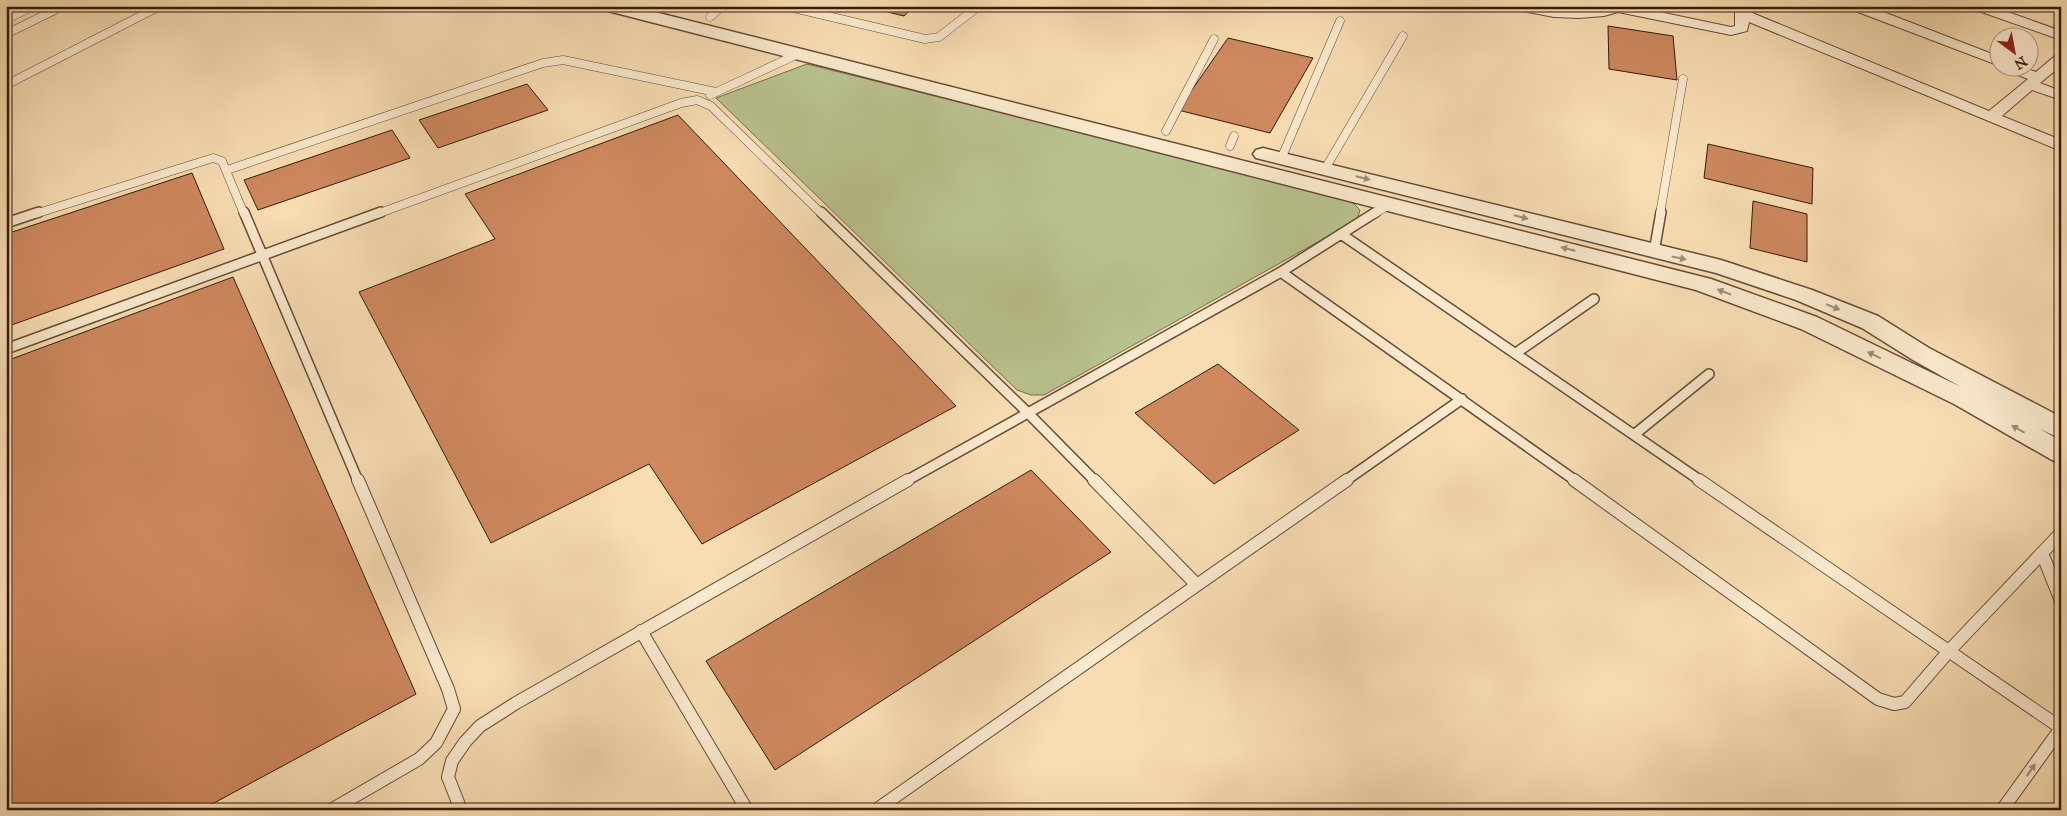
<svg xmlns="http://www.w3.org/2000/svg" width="2067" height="816" font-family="'IM FELL Great Primer',serif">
  <rect width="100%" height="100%" fill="#f8ddb3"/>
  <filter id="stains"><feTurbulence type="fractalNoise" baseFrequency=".004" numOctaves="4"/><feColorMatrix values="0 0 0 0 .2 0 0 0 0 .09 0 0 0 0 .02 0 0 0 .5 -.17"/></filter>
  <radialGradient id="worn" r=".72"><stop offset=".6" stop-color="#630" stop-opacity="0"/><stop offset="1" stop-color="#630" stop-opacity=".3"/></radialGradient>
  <path fill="#b9c28f" stroke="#776e4c" d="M807,64L1342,198L1353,203L1360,210L1357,220L1044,395H1031L1017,390L716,98Z"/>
  <path fill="#ce885e" stroke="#351a0a" d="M863,6H915L904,16Z
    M1608,26L1673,36L1677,80L1609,69Z
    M1228,38L1313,58L1270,133L1178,110Z
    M527,84L548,110L438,148L419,120Z
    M678,115L956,406L702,544L649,464L491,543L359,292L495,239L465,194Z
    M392,130L410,158L258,210L244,180Z
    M1708,144L1813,168L1812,204L1704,178Z
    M192,173L224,249L6,327V234Z
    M1753,201L1807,214V262L1750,248Z
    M233,277L416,694L201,810H6V361Z
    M1218,364L1299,430L1214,484L1135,413Z
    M1031,470L1111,552L775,770L706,661Z"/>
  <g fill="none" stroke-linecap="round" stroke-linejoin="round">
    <defs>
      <path id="service-far2" d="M785,6L925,39L939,37L979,6
        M710,17L722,6
        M6,19L34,6
        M6,34L63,6
        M6,85L160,6
        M710,95L798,54
        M1166,131L1214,39
        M1230,146L1234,136
        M1281,159L1340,21
        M1325,169L1403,36
        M227,170L543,63L563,60L716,92
        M35,214L213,158L222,161L244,214
        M377,214L681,103L697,100L711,106L822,214
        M1374,214L1390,204
        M1660,214L1683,79"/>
      <path id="service-far1" d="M244,212L358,481
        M821,212L1027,412L1095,481
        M6,223L39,212
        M1341,234L1701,481
        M1654,252L1661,212
        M1281,272L1576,481
        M6,349L381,212
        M1516,353L1594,299
        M1635,434L1709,374
        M906,481L1281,272L1376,212
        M1345,481L1462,399"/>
      <path id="service" d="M1094,480L1197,585
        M1574,480L1878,699L1894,704L1905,702L1949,651L2061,533
        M1699,480L2061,728
        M2042,553L2061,601
        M641,631L747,810
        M331,810L419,759L436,743L454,709L448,689L358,480
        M461,810L448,777L452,761L465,742L480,726L516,703L908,480
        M876,810L1347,480
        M2002,810L2061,728"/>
      <path id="minor" d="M1510,6H1540L1579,10L1603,6H1631L1731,27L1735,26V6H1749L1750,12L1989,111L2028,79L2008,71L2006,68H2025L2036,72L2056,55L2061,54V66L2040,83L2061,91V100L2032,90L2002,116L2061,140V151L1749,22L1747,31L1731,35L1618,12L1604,16L1579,18L1554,17L1517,10Z
        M1848,6H1868L2000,57V66L1850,9Z
        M1971,6H1991L2061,31V40L1973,9Z"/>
      <path id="tertiary" d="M602,6H631L1711,279L1817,317L1961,387L1913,360L1862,328L1796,300L1716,273L1256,158L1253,154L1256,150L1263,148L1721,260L1812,290L1878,316L1929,348L2061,417V439L2040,429L2061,441V463L2052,460L1954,404L1801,329L1696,290L604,10Z"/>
    </defs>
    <use href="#service-far2" stroke="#664b34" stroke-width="9"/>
    <use href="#service-far1" stroke="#664b34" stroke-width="12"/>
    <use href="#service" stroke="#664b34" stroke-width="14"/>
    <use href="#minor" stroke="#664b34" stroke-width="2"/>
    <use href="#tertiary" stroke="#664b34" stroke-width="3"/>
    <use href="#service-far2" stroke="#fae9ce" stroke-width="8"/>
    <use href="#service-far1" stroke="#fae9ce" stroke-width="9"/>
    <use href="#service" stroke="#fae9ce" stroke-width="12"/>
    <use href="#minor" fill="#fae9ce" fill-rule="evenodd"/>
    <use href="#tertiary" fill="#fae9ce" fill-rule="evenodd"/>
  </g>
  <defs><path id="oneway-solid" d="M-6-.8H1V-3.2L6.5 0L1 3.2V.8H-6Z" transform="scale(1.25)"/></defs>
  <g fill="#a18c76">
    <use href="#oneway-solid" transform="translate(1363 178) rotate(13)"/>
    <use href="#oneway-solid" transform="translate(1521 217) rotate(14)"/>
    <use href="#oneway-solid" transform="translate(1568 249) rotate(-166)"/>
    <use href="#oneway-solid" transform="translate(1679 258) rotate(12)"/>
    <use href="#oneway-solid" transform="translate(1724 292) rotate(-159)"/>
    <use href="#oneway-solid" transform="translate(1833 307) rotate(22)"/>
    <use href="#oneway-solid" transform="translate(1874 355) rotate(-154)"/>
    <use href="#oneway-solid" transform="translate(2018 429) rotate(-151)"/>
    <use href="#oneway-solid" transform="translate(2031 770) rotate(-55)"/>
  </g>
  <rect width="2067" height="816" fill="none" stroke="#f8ddb3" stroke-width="25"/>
  <rect x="8" y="8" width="2052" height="801" fill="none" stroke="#351a0a" stroke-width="2.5"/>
  <rect x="12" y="12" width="2042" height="791" fill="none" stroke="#351a0a"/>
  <g transform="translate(2014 52) rotate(148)"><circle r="24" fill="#fae9ce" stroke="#ab9680"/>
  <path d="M0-4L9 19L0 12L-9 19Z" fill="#8f2418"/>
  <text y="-8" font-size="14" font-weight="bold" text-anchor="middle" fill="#351a0a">N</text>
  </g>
  <rect width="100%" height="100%" filter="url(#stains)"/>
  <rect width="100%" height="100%" fill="url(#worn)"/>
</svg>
